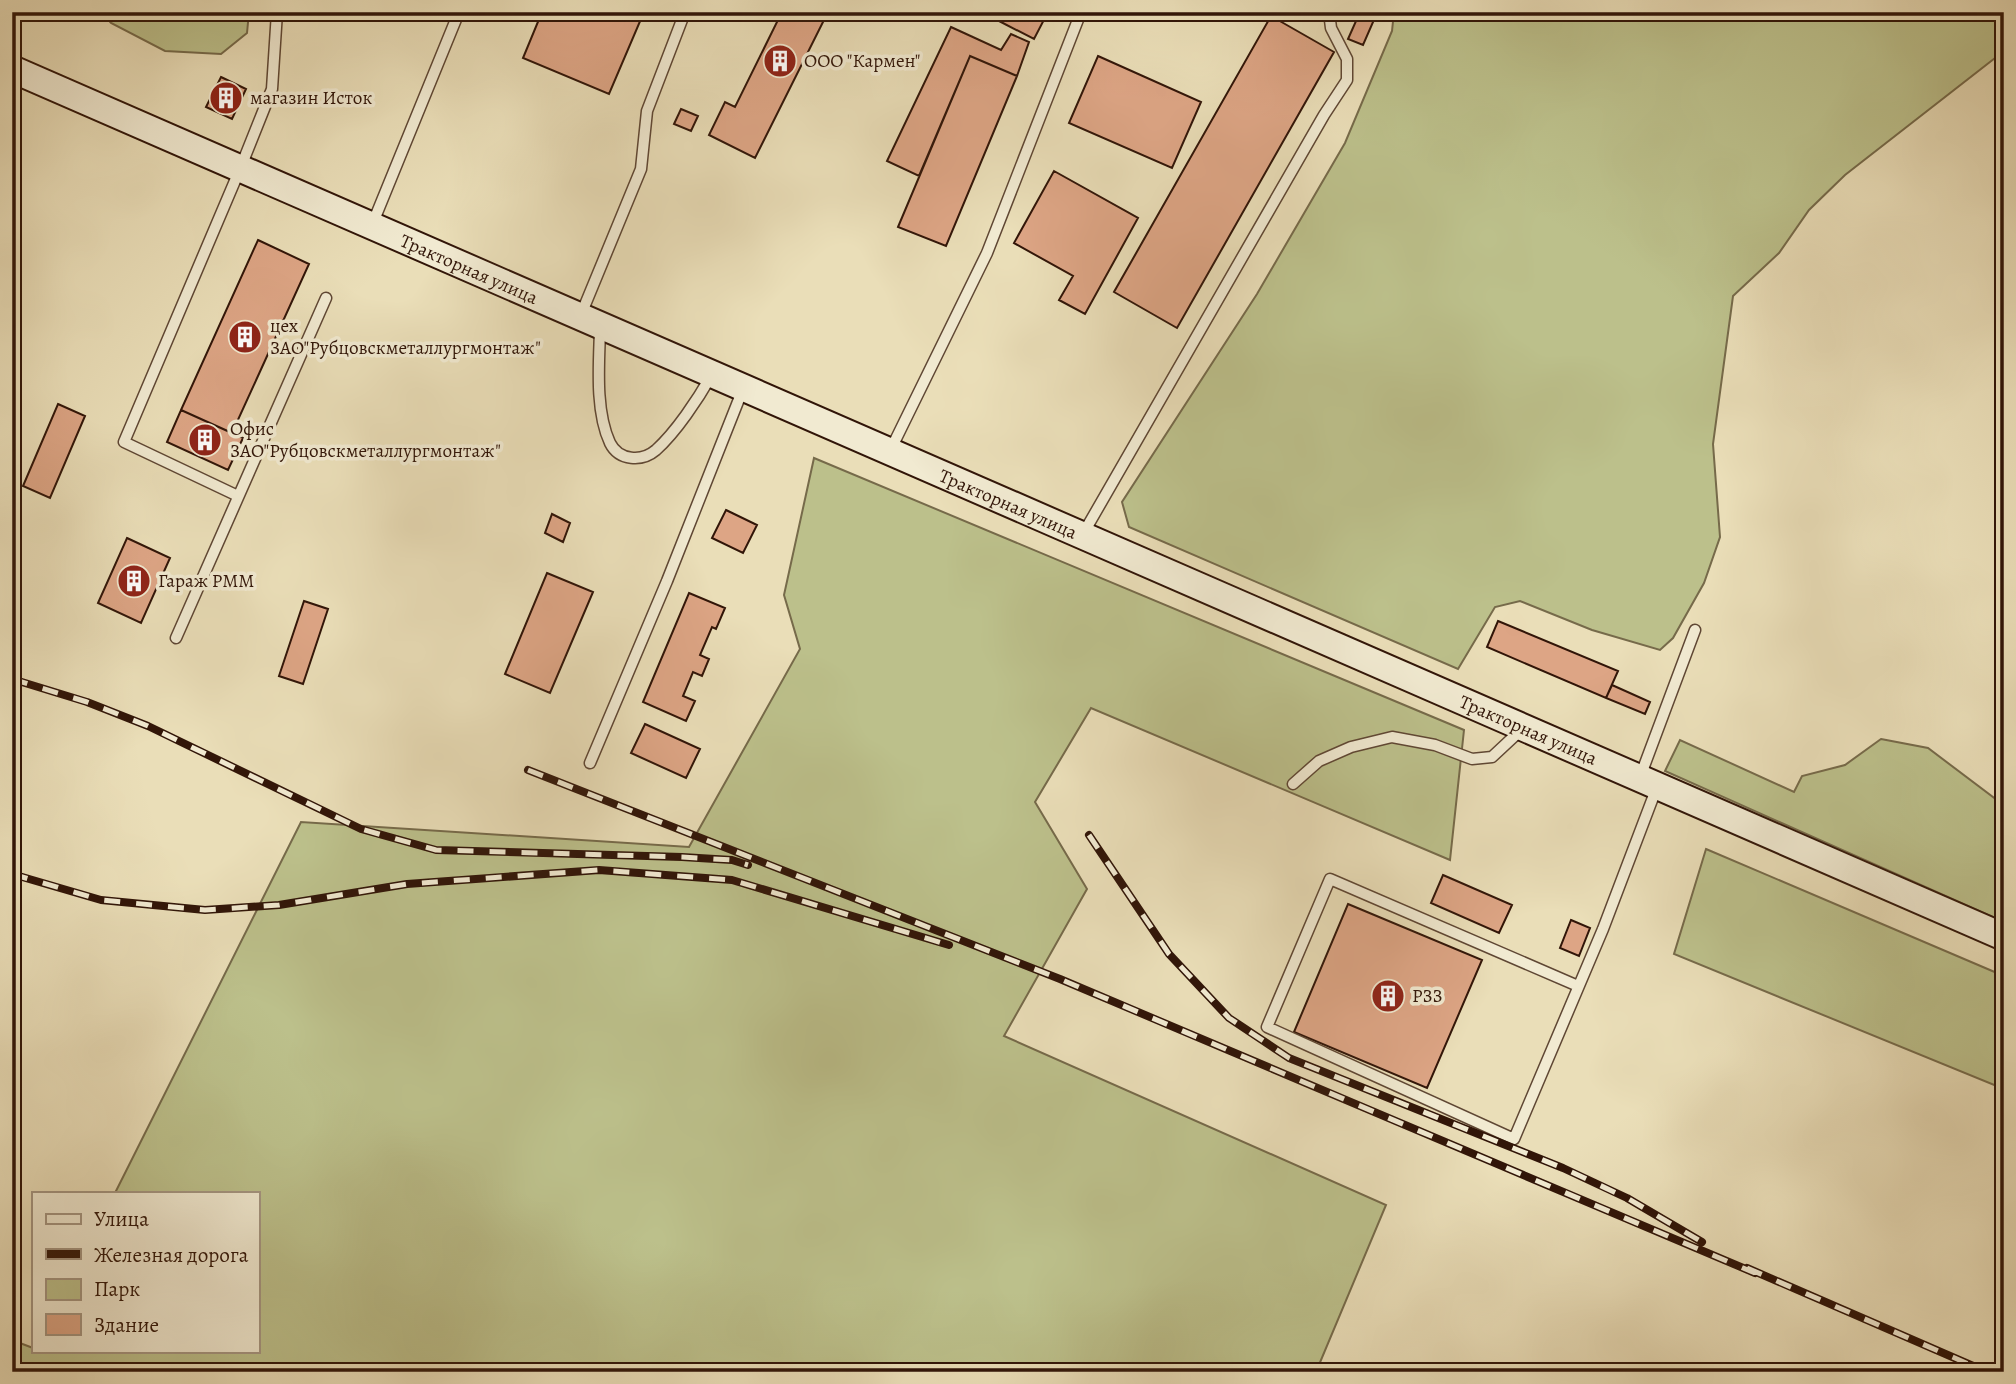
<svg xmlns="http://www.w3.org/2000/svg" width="2016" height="1384" font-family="Alegreya,serif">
  <rect width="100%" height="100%" fill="#eadeb8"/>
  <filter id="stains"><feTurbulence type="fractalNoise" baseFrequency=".00286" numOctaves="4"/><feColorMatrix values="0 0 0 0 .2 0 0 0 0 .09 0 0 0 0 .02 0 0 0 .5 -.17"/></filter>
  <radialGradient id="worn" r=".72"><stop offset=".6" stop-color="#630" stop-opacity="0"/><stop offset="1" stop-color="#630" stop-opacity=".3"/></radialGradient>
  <path fill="#bcc08b" stroke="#766a4a" stroke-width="2" d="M101,12H249L247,33L221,54L165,51L111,23Z
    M1394,12H2004V51L1845,175L1809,210L1779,253L1733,296L1713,444L1720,537L1704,583L1673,638L1660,650L1592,630L1520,601L1495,607L1458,669L1129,527L1122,502L1257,294L1345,143L1392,31Z
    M814,458L1464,730L1450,860L1091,708L1035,802L1087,889L1004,1036L1386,1205L1316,1372H12V1340L33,1348V1351H257V1193H115L301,822L689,847L800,649L784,595Z
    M1881,739L1928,748L1997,800L2004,801V922L1665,771L1680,740L1794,792L1802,776L1845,765Z
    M1706,849L2004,976V1089L1674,954Z"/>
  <path fill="#dda585" stroke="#311508" stroke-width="2" d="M542,12H644L609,94L523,58Z
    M770,12H828L755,158L709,135L725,102L735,107L778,20L769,15Z
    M1004,12H1048L1034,39L999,21Z
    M1360,12L1377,13L1363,45L1348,39Z
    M1271,16L1334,52L1177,328L1114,292Z
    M951,27L1001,50L1011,34L1029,42L1017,76L970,56L919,176L887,161Z
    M970,56L1017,76L946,246L898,227Z
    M1098,56L1201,102L1172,168L1069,123Z
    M221,77L246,89L232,119L206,107Z
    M681,109L698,116L691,131L674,124Z
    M1054,171L1138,218L1085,314L1059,300L1073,276L1014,243Z
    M258,240L309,264L232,433L181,410Z
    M58,404L85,416L50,498L23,486Z
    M181,410L243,438L228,470L167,442Z
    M726,510L757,525L743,553L712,538Z
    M552,514L570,523L563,542L545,533Z
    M127,538L170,558L141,623L98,603Z
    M547,573L593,592L550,693L505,674Z
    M689,593L725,608L716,629L712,627L700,655L709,659L702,676L693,672L683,696L695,701L686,721L643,702Z
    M304,601L328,609L303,684L279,676Z
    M1498,621L1618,671L1606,698L1487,647Z
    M1612,685L1650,702L1645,714L1606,698Z
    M645,724L700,749L686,778L631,753Z
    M1443,875L1512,905L1499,933L1431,903Z
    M1348,904L1482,960L1427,1088L1294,1032Z
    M1571,920L1590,928L1579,956L1560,948Z"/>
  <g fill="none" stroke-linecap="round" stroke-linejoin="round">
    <defs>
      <path id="service" d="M372,225L459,12
        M580,317L641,169L647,111L685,12
        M600,330C599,364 595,411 610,443C619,461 642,462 656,450C676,432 698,399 711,376
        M890,451L987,253L1081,12
        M238,496L124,442L240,169L272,89L277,12
        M1083,534L1324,115L1347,80V59L1331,28L1329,12
        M176,638L326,298
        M590,763L667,581L743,389
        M1640,777L1695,630
        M1293,784L1319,761L1351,747L1392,737L1435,745L1472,759L1492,757L1522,729
        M1578,986L1330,879L1267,1027L1514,1139L1603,929L1657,787"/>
      <g id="secondary">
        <path id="s1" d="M12,69C675,361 1340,648 2004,937"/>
      </g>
    </defs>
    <use href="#service" stroke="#5f4734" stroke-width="13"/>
    <use href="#secondary" stroke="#311508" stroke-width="30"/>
    <use href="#service" stroke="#f1ead1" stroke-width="10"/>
    <use href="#secondary" stroke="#f1ead1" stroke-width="26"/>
    <defs>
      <path id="rail" d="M12,679L87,702L148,726L361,829L436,850L682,857L732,860L748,865
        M528,770L1060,979L1755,1273
        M1089,835L1169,954L1229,1018L1289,1058L1563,1168L1627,1198L1702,1242
        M12,874L101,900L205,910L279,905L407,884L599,870L732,880L949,945
        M1747,1268L1987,1372"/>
    </defs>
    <use href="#rail" stroke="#311508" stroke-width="8"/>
    <use href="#rail" stroke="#f1ead1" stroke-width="5" stroke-dasharray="16" stroke-linecap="butt"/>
  </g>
  <defs>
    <symbol id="building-disc" viewBox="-11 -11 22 22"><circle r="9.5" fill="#8f2418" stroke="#f1ead1"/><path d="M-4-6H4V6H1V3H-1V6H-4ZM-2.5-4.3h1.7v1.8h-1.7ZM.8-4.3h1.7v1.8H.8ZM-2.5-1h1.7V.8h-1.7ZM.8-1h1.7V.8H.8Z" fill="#fff"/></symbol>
  </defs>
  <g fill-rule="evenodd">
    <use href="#building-disc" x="761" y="42" width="38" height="38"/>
    <use href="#building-disc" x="207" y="79" width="38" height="38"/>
    <use href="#building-disc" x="226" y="318" width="38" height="38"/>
    <use href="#building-disc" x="186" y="421" width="38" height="38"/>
    <use href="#building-disc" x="115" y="562" width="38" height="38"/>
    <use href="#building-disc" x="1369" y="977" width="38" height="38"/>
  </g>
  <g text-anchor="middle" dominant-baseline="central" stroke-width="7" stroke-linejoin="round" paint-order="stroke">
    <g font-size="19" fill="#311508" stroke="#f1ead1" text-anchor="start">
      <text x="804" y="61">ООО "Кармен"</text>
      <text x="250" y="98">магазин Исток</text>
      <text x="270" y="326">цех<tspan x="270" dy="22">ЗАО"Рубцовскметаллургмонтаж"</tspan></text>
      <text x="230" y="429">Офис<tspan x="230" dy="22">ЗАО"Рубцовскметаллургмонтаж"</tspan></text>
      <text x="158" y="581">Гараж РММ</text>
      <text x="1412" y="996">РЗЗ</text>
    </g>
    <g font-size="19" fill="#311508" stroke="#f1ead1">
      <text stroke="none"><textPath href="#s1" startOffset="499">Тракторная улица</textPath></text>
      <text stroke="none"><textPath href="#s1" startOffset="1087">Тракторная улица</textPath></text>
      <text stroke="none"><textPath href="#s1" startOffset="1654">Тракторная улица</textPath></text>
    </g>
  </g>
  <rect width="2016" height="1384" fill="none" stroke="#eadeb8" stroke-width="42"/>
  <rect x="14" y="14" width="1988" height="1356" fill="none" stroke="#311508" stroke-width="3.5"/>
  <rect x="21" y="21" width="1974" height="1342" fill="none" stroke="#311508" stroke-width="2"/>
  <rect x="32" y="1192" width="228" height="161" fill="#f1ead1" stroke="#a49581" stroke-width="2"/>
  <rect x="46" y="1214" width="35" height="10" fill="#f1ead1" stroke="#a49581" stroke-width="2"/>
  <text x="94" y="1226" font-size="21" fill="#311508">Улица</text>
  <rect x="46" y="1249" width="35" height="10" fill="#311508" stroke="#a49581" stroke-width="2"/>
  <text x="94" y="1262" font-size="21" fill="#311508">Железная дорога</text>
  <rect x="46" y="1279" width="35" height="21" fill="#bcc08b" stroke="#a49581" stroke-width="2"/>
  <text x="94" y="1296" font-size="21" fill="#311508">Парк</text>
  <rect x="46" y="1314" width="35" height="21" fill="#dda585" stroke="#a49581" stroke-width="2"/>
  <text x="94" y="1332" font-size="21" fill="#311508">Здание</text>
  <rect width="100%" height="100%" filter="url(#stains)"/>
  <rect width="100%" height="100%" fill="url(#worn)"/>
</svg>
